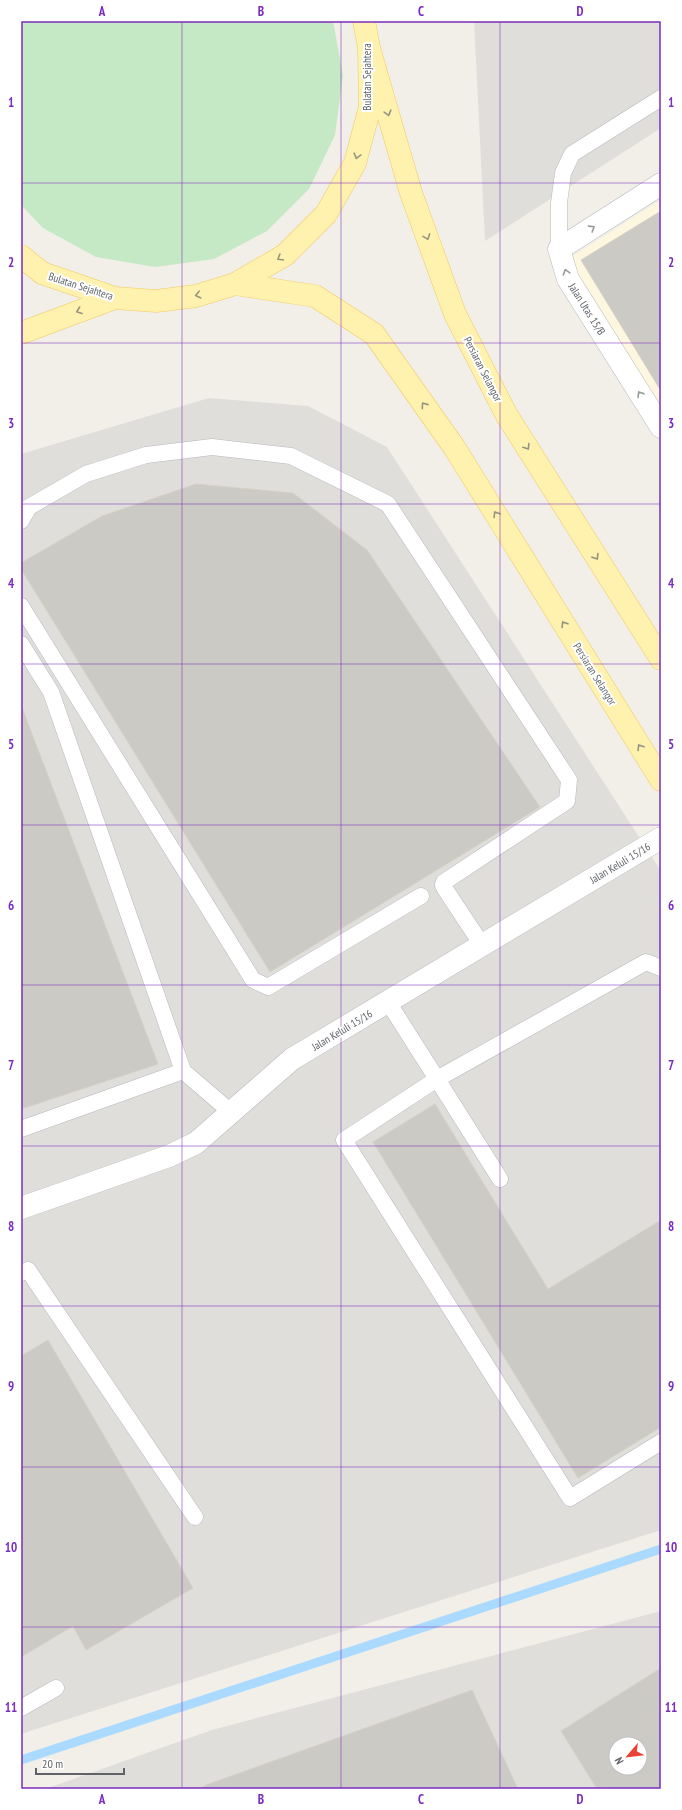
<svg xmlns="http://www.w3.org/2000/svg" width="682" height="1810" font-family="'PT Sans Narrow',sans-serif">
  <rect width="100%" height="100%" fill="#f1efe8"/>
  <path fill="#fef7e0" d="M661,200V407L578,276L573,256Z"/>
  <path fill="#e0deda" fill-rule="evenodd" d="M474,21H661V128L485,241Z
    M209,398L308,406L387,447L661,871V1530L21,1734V454Z
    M661,1611V1789H45L212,1730ZM616,1744H640V1768H616Z"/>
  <path fill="#c5e8c5" d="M21,21H333L343,75L335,135L309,189L267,231L214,259L155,267L96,257L43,228L21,205Z"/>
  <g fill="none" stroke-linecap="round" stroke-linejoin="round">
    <path stroke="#aadaff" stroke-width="9" d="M21,1760L661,1549"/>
  </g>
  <path fill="#cccac5" stroke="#d6d1c6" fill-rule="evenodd" d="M661,211V391L581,260Z
    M196,484L293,493L367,550L540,807L270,972L21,569V563L102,516Z
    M21,705L158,1064L21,1109Z
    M435,1104L548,1289L661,1220V1427L578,1478L373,1142Z
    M48,1340L193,1588L86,1650L73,1626L21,1657V1356Z
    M661,1668V1789H597L561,1731ZM616,1744H640V1768H616Z
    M472,1690L518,1789H200L206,1785Z"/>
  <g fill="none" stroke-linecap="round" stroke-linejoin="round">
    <defs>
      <path id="service" d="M559,249V203L563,173L572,154L661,98
        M21,521L29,507L86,474L146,455L212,447L291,456L388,504L569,780L567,801L444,882L443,885L445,889L482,945
        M21,606L253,980L268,987L421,896
        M21,644L51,692L183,1071L232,1113
        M388,1002L437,1079L646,962L661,968
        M21,1129L183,1071
        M500,1179L437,1079L344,1140L570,1498L661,1442
        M21,1273L28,1270L195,1517
        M21,1708L56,1688"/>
      <path id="minor" d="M661,184L559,249L568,279L661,427
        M21,1208L169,1156L196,1143L292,1059L661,838"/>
      <path id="primary" d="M369,48L411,193L455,314L506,414L661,659
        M21,256L42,273L115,298L156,301L196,296L235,284L285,255L326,214L355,163L370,107L369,48L364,21
        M235,284L315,296L374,334L454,447L661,780
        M21,333L115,298"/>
    </defs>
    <use href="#service" stroke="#b5b8bc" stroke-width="17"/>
    <use href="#minor" stroke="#b5b8bc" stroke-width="23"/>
    <use href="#primary" stroke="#f2c960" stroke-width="23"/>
    <use href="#service" stroke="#fff" stroke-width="16"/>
    <use href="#minor" stroke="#fff" stroke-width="22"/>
    <use href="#primary" stroke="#fff2af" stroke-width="22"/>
  </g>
  <defs><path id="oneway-chevron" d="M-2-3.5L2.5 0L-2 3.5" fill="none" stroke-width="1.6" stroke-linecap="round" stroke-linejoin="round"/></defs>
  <g stroke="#979581">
    <use href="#oneway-chevron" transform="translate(388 113) rotate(74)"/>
    <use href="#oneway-chevron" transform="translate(357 156) rotate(105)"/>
    <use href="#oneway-chevron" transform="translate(427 237) rotate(70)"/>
    <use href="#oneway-chevron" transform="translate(280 258) rotate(149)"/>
    <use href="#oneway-chevron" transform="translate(198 295) rotate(167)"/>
    <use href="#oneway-chevron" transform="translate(79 311) rotate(160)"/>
    <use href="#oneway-chevron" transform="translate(424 405) rotate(-125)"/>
    <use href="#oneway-chevron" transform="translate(527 447) rotate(58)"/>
    <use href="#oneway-chevron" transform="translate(496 514) rotate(-122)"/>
    <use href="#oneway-chevron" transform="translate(596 557) rotate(58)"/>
    <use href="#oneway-chevron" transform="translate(564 624) rotate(-122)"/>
    <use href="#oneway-chevron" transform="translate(640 747) rotate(-122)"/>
  </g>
  <g stroke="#979a9d">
    <use href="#oneway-chevron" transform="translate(592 228) rotate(-32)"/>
    <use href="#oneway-chevron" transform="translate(566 272) rotate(-107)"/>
    <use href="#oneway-chevron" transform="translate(640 394) rotate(-122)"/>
  </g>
  <path fill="none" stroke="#7b2cbf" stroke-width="1" stroke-opacity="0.55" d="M182,21V1789M341,21V1789M500,21V1789M21,183H661M21,343H661M21,504H661M21,664H661M21,825H661M21,985H661M21,1146H661M21,1306H661M21,1467H661M21,1627H661"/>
  <g text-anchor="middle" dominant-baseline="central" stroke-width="4" stroke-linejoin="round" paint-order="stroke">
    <g font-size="11" fill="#5f6368" stroke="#fff">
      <text transform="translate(367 77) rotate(-90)">Bulatan Sejahtera</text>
      <text transform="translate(81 286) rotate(18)">Bulatan Sejahtera</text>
      <text transform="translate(587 309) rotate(58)">Jalan Utas 15/B</text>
      <text transform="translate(483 369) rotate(63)">Persiaran Selangor</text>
      <text transform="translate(595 674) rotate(58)">Persiaran Selangor</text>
      <text transform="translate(620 863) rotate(-31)">Jalan Keluli 15/16</text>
      <text transform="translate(342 1030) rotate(-31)">Jalan Keluli 15/16</text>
    </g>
  </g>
  <rect width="682" height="1810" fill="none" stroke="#ffffff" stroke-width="44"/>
  <g transform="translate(628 1756) rotate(242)"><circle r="19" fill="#ffffff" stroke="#bfc1c3"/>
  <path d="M0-3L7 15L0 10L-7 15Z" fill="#ea4335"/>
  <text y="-6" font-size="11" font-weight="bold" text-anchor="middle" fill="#5f6368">N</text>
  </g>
  <path d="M36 1768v6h88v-6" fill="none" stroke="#5f6368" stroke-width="2"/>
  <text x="42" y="1768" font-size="12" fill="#5f6368" stroke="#ffffff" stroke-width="3" paint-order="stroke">20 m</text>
  <rect x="22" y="22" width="638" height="1766" fill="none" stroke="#7b2cbf" stroke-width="1.5"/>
  <g font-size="13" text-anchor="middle" font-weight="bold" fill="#7b2cbf">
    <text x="102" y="16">A</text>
    <text x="261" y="16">B</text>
    <text x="421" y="16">C</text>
    <text x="580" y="16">D</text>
    <text x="11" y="107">1</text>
    <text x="671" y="107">1</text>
    <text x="11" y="267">2</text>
    <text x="671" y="267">2</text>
    <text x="11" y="428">3</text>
    <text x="671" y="428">3</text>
    <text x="11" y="588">4</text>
    <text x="671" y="588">4</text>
    <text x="11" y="749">5</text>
    <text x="671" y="749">5</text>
    <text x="11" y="910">6</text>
    <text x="671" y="910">6</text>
    <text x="11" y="1070">7</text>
    <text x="671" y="1070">7</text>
    <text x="11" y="1231">8</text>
    <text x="671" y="1231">8</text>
    <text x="11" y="1391">9</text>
    <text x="671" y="1391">9</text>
    <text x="11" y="1552">10</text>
    <text x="671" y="1552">10</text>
    <text x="11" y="1712">11</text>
    <text x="671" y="1712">11</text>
    <text x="102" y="1804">A</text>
    <text x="261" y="1804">B</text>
    <text x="421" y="1804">C</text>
    <text x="580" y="1804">D</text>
  </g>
</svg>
